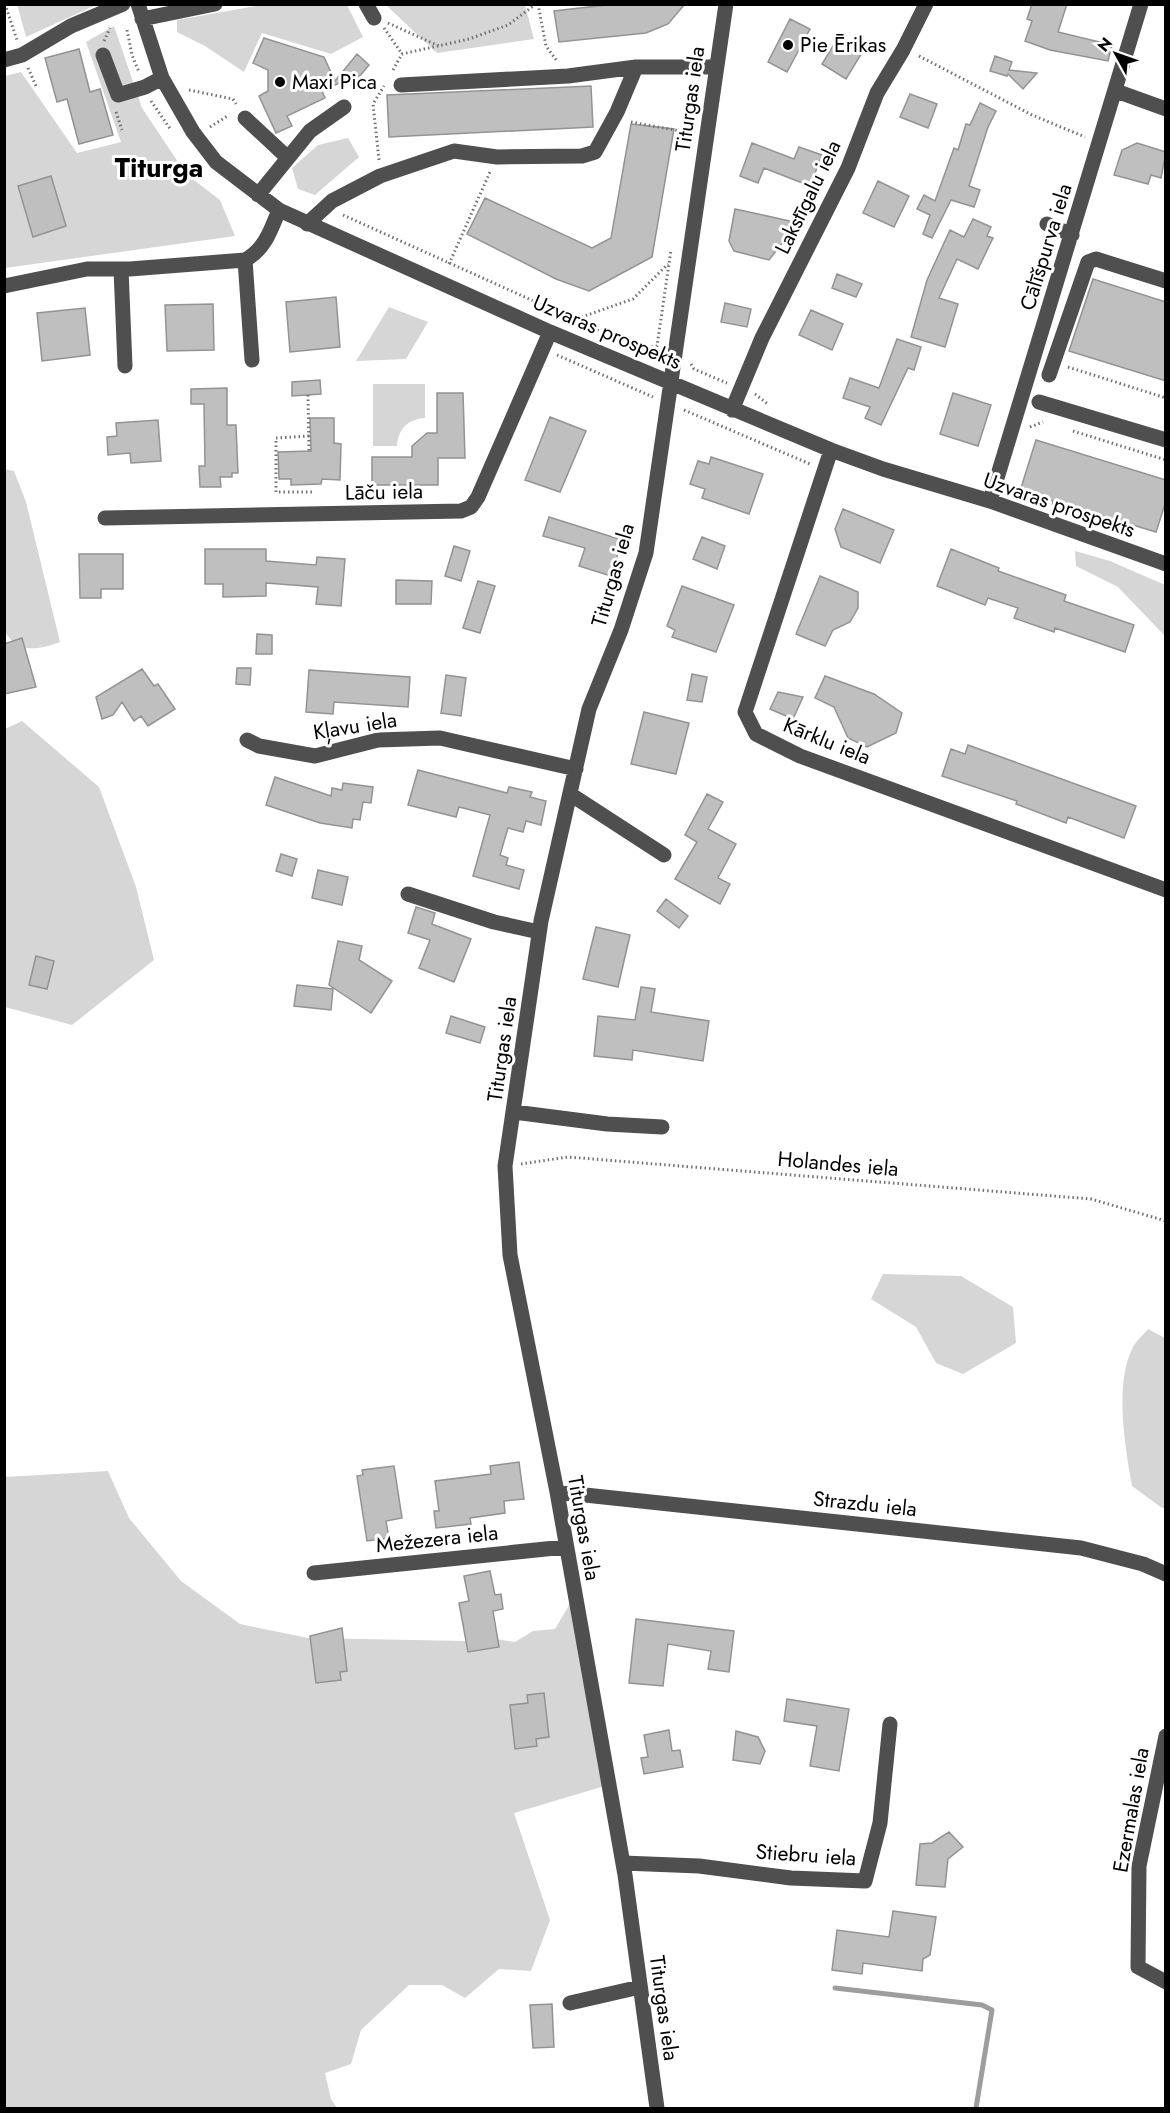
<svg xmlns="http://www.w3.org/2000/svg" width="1170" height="2113" font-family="Jost,sans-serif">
  <rect width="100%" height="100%" fill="#fff"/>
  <path fill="#d6d6d6" d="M17,4H96V5L26,37Z
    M268,4L347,5L363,37L331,54L262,33L244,72L205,46L177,32V20Z
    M386,5H525L534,39L437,53Z
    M114,26L142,108L186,174L220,200L235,236L5,268V76L21,72L77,153L121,142L86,42Z
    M348,138L359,157L315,195L298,189L292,168L318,145Z
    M389,307L428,322L406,359L356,361Z
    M373,384H425V418C408,419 398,429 397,446H373Z
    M4,469L14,471L26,502L60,642C39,650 19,654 5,632Z
    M1075,551L1110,561L1165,585V636L1118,587L1076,566Z
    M22,721L99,787L136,887L154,960L72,1025L5,1007V729Z
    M883,1274L961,1276L1013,1307L1016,1343L963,1374L936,1363L916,1327L871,1299Z
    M1148,1329L1165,1338L1166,1508H1162L1132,1486C1125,1446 1114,1384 1133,1347C1137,1340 1144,1334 1148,1329Z
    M108,1471L129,1518L181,1581L240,1624L308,1638L465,1641L489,1638L515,1642L533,1631L555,1629L575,1595L608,1785L514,1813L550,1920L531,1971L499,1969L465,1998L442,1985H409L361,2030L351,2064L325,2073L331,2099L337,2108H5V1477Z"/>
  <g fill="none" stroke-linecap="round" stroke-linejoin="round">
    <path stroke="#9d9d9d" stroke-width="5" d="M835,1988L982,2005L992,2010L976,2108"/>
  </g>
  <path fill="#bfbfbf" stroke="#939393" stroke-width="1.5" d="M615,4H685L668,24L646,33L559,42L554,11Z
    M1032,4H1067L1058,32L1112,45L1108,61L1050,50L1025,41L1032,21L1027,19Z
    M790,19L810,29L787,72L768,62Z
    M839,36L863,51L846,79L822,64Z
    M264,38L324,57L335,81L357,54L369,65L359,77L357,75L322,91L325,98L287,116L292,126L276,133L259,96L268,91V70L253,63Z
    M79,49L90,92L100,89L113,135L79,144L67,99L57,102L45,58Z
    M995,56L1012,62L1009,70L1037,73L1023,89L1008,74L1007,76L990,71Z
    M591,86L593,127L389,137L387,95Z
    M910,94L937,104L928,128L900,117Z
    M980,103L996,111L988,127L969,186L980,190L974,207L951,200L932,238L923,234L930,215L917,209L924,195L935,201L954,148L958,150L966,124L970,125Z
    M631,124L674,129L652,257L589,291L556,279L467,234L485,198L592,248L611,238Z
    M752,143L794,159L799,147L822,155L810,186L764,168L758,183L740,176Z
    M1137,143L1166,152L1161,178L1151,175L1148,184L1114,175L1122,150Z
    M51,176L66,226L33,237L18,186Z
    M878,181L909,196L894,227L863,213Z
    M735,209L790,221L789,234L769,260L734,251L729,241Z
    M973,219L991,227L987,236L993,238L978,269L957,259L939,298L958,304L945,347L911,337L927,280L950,230L964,237Z
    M837,274L862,284L856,297L832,288Z
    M1093,279L1166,302V381L1069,351Z
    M336,297L340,347L290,352L286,302Z
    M725,303L751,309L747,327L721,322Z
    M213,304L214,350L167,351L165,305Z
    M85,308L90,355L42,361L37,313Z
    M811,310L843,324L832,350L799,335Z
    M897,339L921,347L914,370L908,368L881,425L865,418L870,407L843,398L850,378L879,388Z
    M320,380L321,394L292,396V382Z
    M227,388V425H236L238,473H232V477H220L221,487H200L199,466H205L204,404H191V389Z
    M437,393H463L465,458H438V485H372V457H412V446L427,433H437Z
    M953,393L991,405L978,446L940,434Z
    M550,417L586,431L560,492L525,480Z
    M310,418H334V443L341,444L340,480L322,479L321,484L291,485V479H279L278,452L311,451Z
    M158,420L161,461L131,463L130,453L108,455L107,437L117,436L116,423Z
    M1036,440L1166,480V501L1156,532L1020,491Z
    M711,457L763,474L749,514L702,498L705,489L690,484L698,461L709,464Z
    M843,509L894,530L880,563L841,547L835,529Z
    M549,517L622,540L611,576L579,566L585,548L543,536Z
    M702,537L725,546L717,569L693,559Z
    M454,546L470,551L461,581L445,576Z
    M205,549H266V561L316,565L317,557L345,559L341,606L316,604L318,587L266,583V596L223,597V584H205Z
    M951,549L999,568L998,571L1066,595L1064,601L1134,625L1125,652L1055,628L1054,632L1014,618L1018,608L988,598L985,605L937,586Z
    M79,554H123V589H101V598H80Z
    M820,576L858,592V608L850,622L833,630L825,646L796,634Z
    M396,580L432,581L431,604H396Z
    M478,581L495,586L480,633L463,628Z
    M682,586L734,605L716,652L672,637L675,630L667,626Z
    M257,634L272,635V654H256Z
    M22,638L36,687L4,694V644Z
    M237,668H251L250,685L236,684Z
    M142,669L154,686L158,684L175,709L148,726L141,716L134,721L122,702L113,715L102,719L96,697Z
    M309,670L410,677L408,707L334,702L333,714L306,712Z
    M692,674L707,677L702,702L687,700Z
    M446,675L466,678L461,716L441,713Z
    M825,676L874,694L902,713L896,733L867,747L848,738L834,707L815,698Z
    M778,692L803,697L793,719L770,709Z
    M644,712L689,723L676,774L631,764Z
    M968,745L1136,806L1124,838L1068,817L1066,823L1016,804L1017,801L942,776L951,749L965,754Z
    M418,770L507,793L509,787L532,792L530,797L546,801L541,825L526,821L523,832L508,828L500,855L508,858L506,865L524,870L519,889L473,876L490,815L459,807L456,817L408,805Z
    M275,777L331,796L332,788L342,790L343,783L373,787L371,803L363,802L360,820L353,819L352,828L320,823L266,805Z
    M707,794L723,802L708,829L736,844L718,878L730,884L720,904L675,879L697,842L685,835Z
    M281,854L297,859L292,876L276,871Z
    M318,870L348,877L342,905L312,898Z
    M666,899L688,916L679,928L657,911Z
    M416,907L435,913L432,924L471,939L454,982L419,968L430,940L408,933Z
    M596,927L630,935L618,987L583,979Z
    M338,941L362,946L359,960L392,981L371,1013L329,985Z
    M36,956L54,961L47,989L29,985Z
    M297,985L333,989L331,1010L294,1006Z
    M641,987L655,989L651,1012L709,1021L703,1061L633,1050L632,1060L594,1056L598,1016L635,1020Z
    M451,1016L485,1027L480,1043L446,1033Z
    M519,1462L524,1499L504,1501L505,1513L470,1518L471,1524L436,1528L434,1511H439L435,1481L491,1474L490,1466Z
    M394,1466L402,1518L386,1521L389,1538L367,1541L357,1476L363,1475L362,1470Z
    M490,1571L495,1595L501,1594L503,1609L493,1611L499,1647L468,1652L459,1603L469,1601L464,1576Z
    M636,1619L734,1631L729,1672L708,1669L711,1651L668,1644L663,1686L629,1683Z
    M342,1628L347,1671L340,1672L341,1680L316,1683L310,1636Z
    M544,1693L549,1737L536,1739L537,1746L515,1749L510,1705L528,1703L527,1695Z
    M787,1699L849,1709L839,1771L810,1766L817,1726L784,1721Z
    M669,1730L672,1751L680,1750L683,1767L644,1774L641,1758L648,1757L644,1735Z
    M736,1731L758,1737L765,1751L760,1764L733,1760Z
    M949,1832L963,1847L948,1859L945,1887L916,1885L920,1844L932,1843Z
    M893,1911L936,1917L930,1955L923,1959L922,1971L863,1963L862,1974L832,1970L837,1930L889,1937Z
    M552,2004L554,2047L533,2048L530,2005Z"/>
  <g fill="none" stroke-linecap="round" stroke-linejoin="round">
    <path stroke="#717171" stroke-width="3" stroke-dasharray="1.5 3" stroke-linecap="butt" d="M5,4L17,40
      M538,4L546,46L557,61
      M388,23L439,46
      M384,28L402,54
      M127,30L132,55L139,72
      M104,41L110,28
      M919,56L1032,115L1085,137
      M28,68L37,88
      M393,70L402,54L469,39L508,25L536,4
      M189,90L233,99L236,104
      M151,101L171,130
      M116,112L122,130
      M631,122L691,133
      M210,127L229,115
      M379,160L373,104L384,86
      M343,215L640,349L657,346L671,250
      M449,264L490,172
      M573,320L633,299L668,264
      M557,355L653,397
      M691,364L694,369L727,383
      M1068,367L1166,398
      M755,394L769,405
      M308,395L309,451
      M684,410L810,464
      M1030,427L1043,422
      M1073,431L1166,460
      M309,436L276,438V492H313
      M1036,500L1037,498L1058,505L1057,509
      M1116,528L1135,535
      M521,1164L568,1157L1091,1199L1166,1221"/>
    <path stroke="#4f4f4f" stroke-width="15" d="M138,4L162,78L193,132L216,162L279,210L550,332L831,450L883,469L990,501L1166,564
      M366,4L374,18
      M142,19L215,4
      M103,55L118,95L145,87L162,78
      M4,60L22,55L71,26L123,4
      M401,85L568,76L636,67H716
      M1116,91L1166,109
      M245,118L288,158
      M258,195L310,131L344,107
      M307,224L332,201L380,176L454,151L497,157L582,156L595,152L617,112L636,67
      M1047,224L1072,235
      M245,260L252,360
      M121,269L125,366
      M4,286L87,269H130L245,260C265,249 271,230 279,210
      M1049,375L1088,262L1096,259L1166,281
      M1039,402L1166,440
      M732,410L762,338L848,168L877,93L903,50L926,4
      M831,450L745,712L756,734L800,756L1166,890
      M990,501L1141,4
      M105,518L461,511L471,507L478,497L550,332
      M247,740L259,746L315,756L378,740L440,738L576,769
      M570,794L664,855
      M408,894L494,922L539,932
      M514,1112L607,1124L662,1127
      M557,1492L1081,1548L1143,1564L1166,1574
      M314,1573L565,1547
      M1166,1736L1139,1866L1138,1967L1166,1982
      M623,1863L699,1866L791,1878L865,1881L880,1823L890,1724
      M570,2003L640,1987
      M657,2108L625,1875L557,1492L510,1255L505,1166L541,921L589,709L621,630L646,553L726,4"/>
  </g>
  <g fill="#000" stroke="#fff" stroke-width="2">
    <circle cx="788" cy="45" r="6"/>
    <circle cx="280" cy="82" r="6"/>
  </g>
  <g text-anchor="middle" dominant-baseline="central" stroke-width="6" stroke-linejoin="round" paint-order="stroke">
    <g font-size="21" fill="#000" stroke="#fff" text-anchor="start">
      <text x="800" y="45">Pie Ērikas</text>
      <text x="292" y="82">Maxi Pica</text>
    </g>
    <g font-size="21" fill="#000" stroke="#fff">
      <text transform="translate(690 99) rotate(-82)">Titurgas iela</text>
      <text transform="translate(808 197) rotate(-64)">Lakstīgalu iela</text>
      <text transform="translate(1046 247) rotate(-73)">Cālīšpurva iela</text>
      <text transform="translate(607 332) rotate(23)">Uzvaras prospekts</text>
      <text transform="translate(384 492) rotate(-1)">Lāču iela</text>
      <text transform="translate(1059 505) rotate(19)">Uzvaras prospekts</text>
      <text transform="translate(613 575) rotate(-74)">Titurgas iela</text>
      <text transform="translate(355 726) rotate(-9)">Kļavu iela</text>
      <text transform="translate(827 741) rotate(22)">Kārklu iela</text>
      <text transform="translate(502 1049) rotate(-82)">Titurgas iela</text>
      <text transform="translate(838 1164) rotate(5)">Holandes iela</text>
      <text transform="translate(865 1504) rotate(6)">Strazdu iela</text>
      <text transform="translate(584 1528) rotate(80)">Titurgas iela</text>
      <text transform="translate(437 1539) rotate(-6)">Mežezera iela</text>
      <text transform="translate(1131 1810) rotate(-80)">Ezermalas iela</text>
      <text transform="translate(806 1855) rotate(4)">Stiebru iela</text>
      <text transform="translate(664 2008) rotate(82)">Titurgas iela</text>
    </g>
    <g font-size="27" font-weight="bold" fill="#000" stroke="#fff">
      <text x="159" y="167">Titurga</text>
    </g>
  </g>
  <rect width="1170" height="2113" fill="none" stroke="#000000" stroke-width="12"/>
  <g transform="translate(1116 54) rotate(310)" stroke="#ffffff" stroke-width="4.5" paint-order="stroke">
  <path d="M0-4.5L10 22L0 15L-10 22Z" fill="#000000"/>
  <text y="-9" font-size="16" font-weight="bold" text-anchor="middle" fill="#000000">N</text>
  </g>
</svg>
